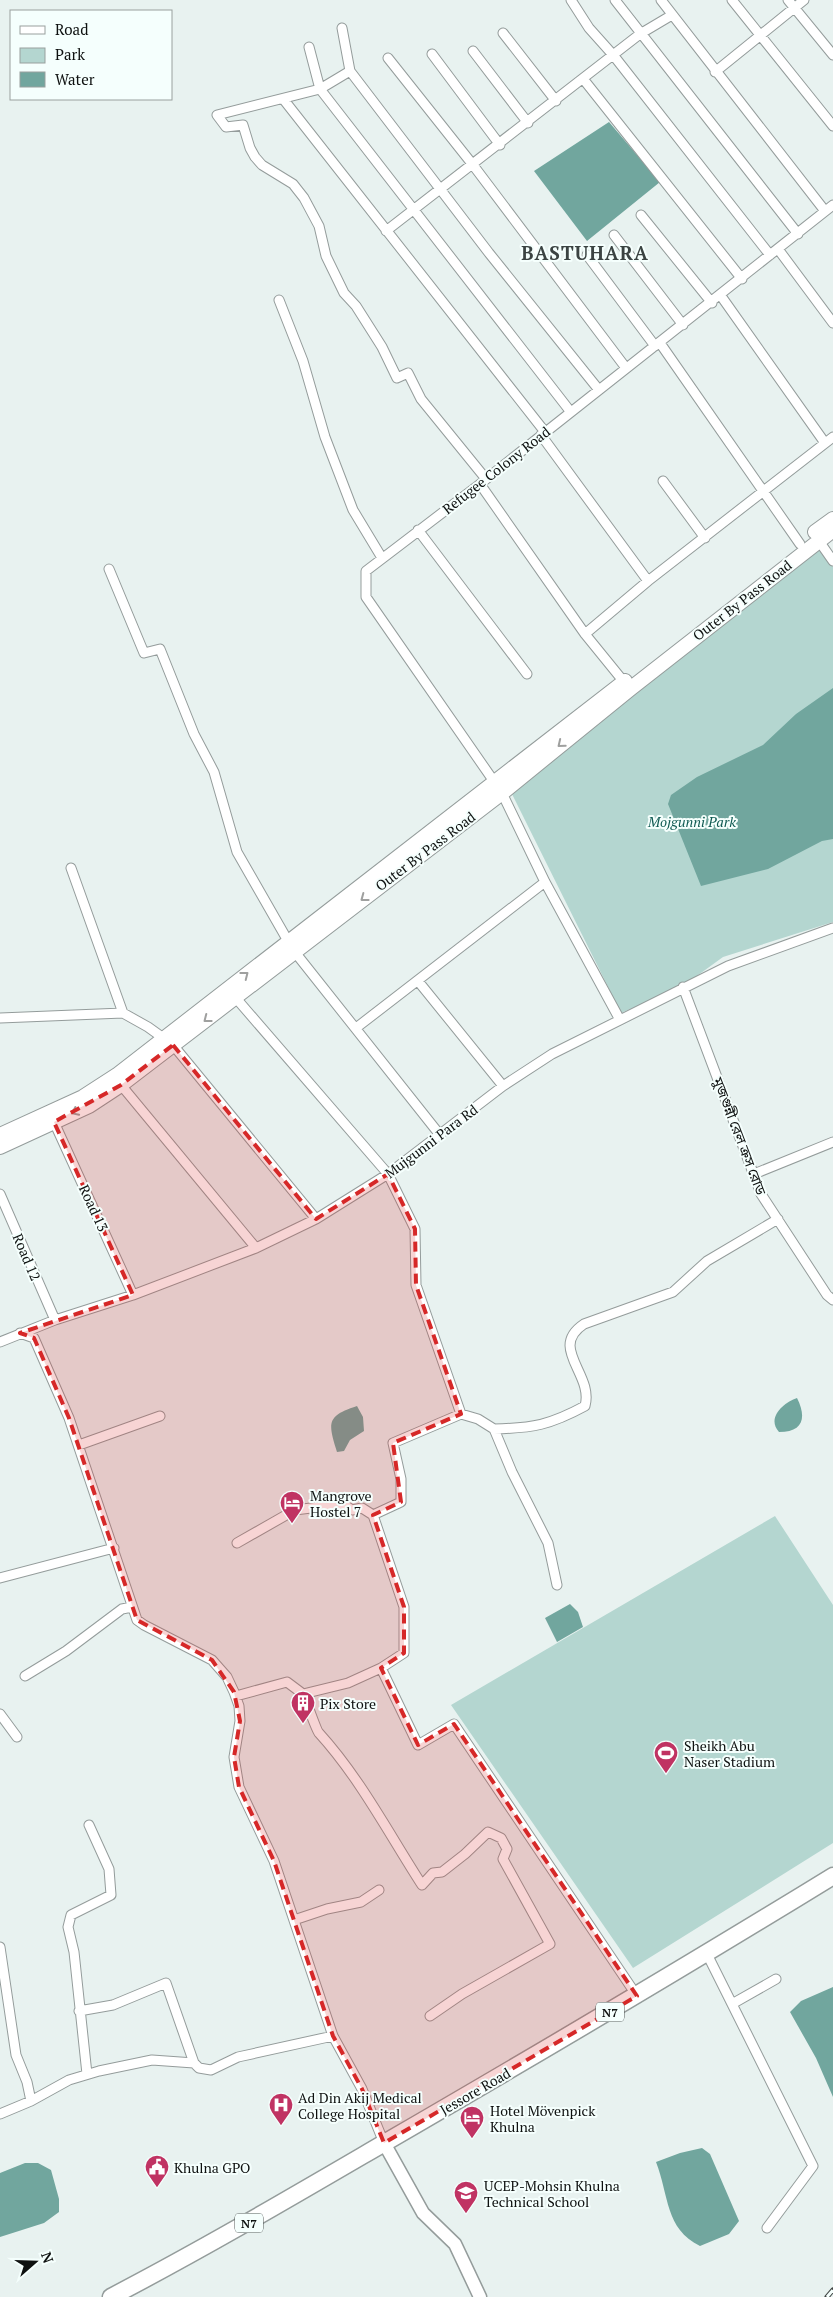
<svg xmlns="http://www.w3.org/2000/svg" width="833" height="2297" font-family="'PT Serif','Noto Sans Bengali',serif">
  <rect width="100%" height="100%" fill="#e8f2f0"/>
  <path fill="#b4d6d0" d="M817,545L833,567V922L723,957L683,986L621,1013L510,790Z
    M775,1516L833,1605V1843L633,1968L451,1705Z"/>
  <path fill="#71a69e" d="M609,122L660,182L587,241L534,171Z
    M833,688V839L822,841L768,869L701,886L668,804L671,795L697,777L763,745L796,714Z
    M797,1398C807,1418 803,1432 779,1432C766,1418 784,1402 797,1398Z
    M357,1406L363,1417L364,1431L350,1440L344,1451L337,1452C328,1423 326,1416 357,1406Z
    M570,1604L578,1612L583,1627L557,1642L545,1618Z
    M833,1987V2097L816,2058L790,2012L801,2001Z
    M702,2148L710,2154L739,2221L729,2234L700,2246C665,2229 669,2195 656,2162L680,2153Z
    M25,2163H38L51,2170L59,2199V2212L44,2223L0,2237V2173Z"/>
  <g fill="none" stroke-linecap="round" stroke-linejoin="round">
    <defs>
      <path id="street" d="M571,0L589,28L614,56L770,255
        M615,0L798,234
        M661,0L825,211
        M732,0L833,126
        M788,0L833,55
        M342,28L350,71L489,253L599,390
        M503,33L556,101
        M309,47L320,89L570,411
        M473,51L528,123
        M432,54L500,145
        M388,58L473,165L626,368
        M350,71L320,89L217,115L226,127L243,125L250,148L255,157L262,165L293,184L304,198L319,226L326,256L344,293L356,306L382,347L397,378L408,373L421,399L486,479
        M715,72L804,0
        M584,80L742,279
        M284,100L545,432
        M641,215L712,303
        M386,231L640,34L672,15
        M614,235L683,325
        M778,249L833,323
        M587,255L655,346
        M721,296L825,443
        M279,300L303,361L325,437L353,510L382,558
        M660,343L800,544
        M541,435L648,581
        M663,481L705,538
        M480,484L585,634L624,682
        M418,530L527,674
        M819,541L833,561
        M109,569L144,653L160,649L194,734L214,772L237,852L288,941
        M585,634L648,581L833,437
        M71,868L123,1013L148,1027L173,1045L316,1219
        M294,951L440,1135
        M418,981L503,1086
        M683,987L761,1194L827,1295L833,1300
        M235,997L388,1174L415,1229L416,1285L461,1414L393,1443L401,1479V1502L373,1515L404,1607V1653L381,1668L418,1745L454,1724L637,1996
        M0,1018L123,1013
        M620,1020L545,882L502,793L366,597V571L480,484L833,205
        M356,1028L545,882
        M121,1085L256,1248
        M54,1122L133,1295
        M754,1174L833,1142
        M0,1194L55,1320
        M20,1333L34,1338L69,1418L137,1620L144,1625L212,1660L227,1677L234,1692L239,1706L240,1721L234,1757L239,1787L274,1861L333,2036L362,2089L384,2143
        M0,1342L55,1320L133,1295L256,1248L316,1219L388,1174L503,1086L552,1054L728,966L833,928
        M461,1414L478,1419L494,1429L512,1472L548,1543L557,1585
        M494,1429C533,1428 550,1425 585,1406C594,1374 548,1348 584,1324L673,1292L707,1261L778,1219
        M79,1445L160,1416
        M237,1543L295,1510L343,1504L352,1510L362,1508L373,1515
        M0,1578L114,1548
        M381,1668L348,1683L303,1694C307,1702 316,1730 319,1733C360,1778 389,1834 422,1885L433,1873L442,1872L465,1854L488,1832L501,1838L507,1849L503,1859L550,1944L462,1994L430,2016
        M25,1676L66,1651L122,1609L132,1607
        M236,1696L287,1682L303,1694
        M0,1714L17,1737
        M294,1920L327,1909L361,1902L379,1890
        M0,1947L16,2055L27,2082L31,2101
        M707,1954L732,2004L776,1979
        M732,2004L813,2166L767,2228
        M79,2011L113,2005L166,1983L194,2063
        M87,2074L74,1952L68,1927L71,1915L111,1895L109,1869L89,1825
        M0,2114L31,2101L69,2080L99,2071L152,2060L194,2063L199,2068L211,2070L238,2057L333,2036"/>
      <path id="secondary" d="M384,2143L423,2213L455,2244L480,2297"/>
      <path id="primary" d="M815,532L833,519
        M0,1135L83,1097L117,1075L625,681
        M0,1147L89,1106L121,1085L502,793L630,689L833,530"/>
      <path id="highway" d="M111,2297C205,2248 295,2195 386,2142C536,2055 685,1967 833,1876"/>
    </defs>
    <use href="#street" stroke="#949c9b" stroke-width="11"/>
    <use href="#secondary" stroke="#949c9b" stroke-width="15"/>
    <use href="#primary" stroke="#949c9b" stroke-width="16"/>
    <use href="#highway" stroke="#949c9b" stroke-width="19"/>
    <use href="#street" stroke="#fff" stroke-width="9"/>
    <use href="#secondary" stroke="#fff" stroke-width="12"/>
    <use href="#primary" stroke="#fff" stroke-width="14"/>
    <use href="#highway" stroke="#fff" stroke-width="16"/>
    <defs>
      <path id="rail" d="M827,2297L833,2290"/>
    </defs>
    <use href="#rail" stroke="#414644" stroke-width="5"/>
    <use href="#rail" stroke="#f5fffd" stroke-width="3" stroke-dasharray="9" stroke-linecap="butt"/>
  </g>
  <defs><path id="oneway-chevron" d="M-2-3.5L2.5 0L-2 3.5" fill="none" stroke-width="1.6" stroke-linecap="round" stroke-linejoin="round" transform="scale(1.25)"/></defs>
  <g stroke="#9fa09f">
    <use href="#oneway-chevron" transform="translate(561 744) rotate(141)"/>
    <use href="#oneway-chevron" transform="translate(364 898) rotate(143)"/>
    <use href="#oneway-chevron" transform="translate(245 975) rotate(-38)"/>
    <use href="#oneway-chevron" transform="translate(207 1019) rotate(142)"/>
    <use href="#oneway-chevron" transform="translate(75 1112) rotate(154)"/>
  </g>
  <path fill="#d62828" fill-opacity="0.2" stroke="#d62828" stroke-width="4" stroke-dasharray="10 6" stroke-linejoin="round" d="M173,1045L316,1219L388,1174L415,1229L416,1285L461,1414L393,1443L401,1502L373,1515L404,1607V1653L381,1668L418,1745L454,1724L637,1996L384,2143L362,2089L333,2036L274,1861L239,1787L234,1757L240,1721L234,1692L212,1660L137,1620L69,1418L34,1338L20,1333L133,1295L54,1122L121,1085Z"/>
  <defs>
    <symbol id="hotel-pin" viewBox="-11 -11 22 30"><path d="M0 17L-7.5 6A9.5 9.5 0 1 1 7.5 6Z" fill="#c03363" stroke="#f5fffd"/><path d="M-6-4.5h1.5V1H6V5H4.5V3h-9V5H-6ZM-4 0a1.8 1.8 0 1 1 3.6 0ZM.5 0V-2.5h3Q6-2.5 6 0Z" fill="#fff"/></symbol>
    <symbol id="building-pin" viewBox="-11 -11 22 30"><path d="M0 17L-7.5 6A9.5 9.5 0 1 1 7.5 6Z" fill="#c03363" stroke="#f5fffd"/><path d="M-4-6H4V6H1V3H-1V6H-4ZM-2.5-4.3h1.7v1.8h-1.7ZM.8-4.3h1.7v1.8H.8ZM-2.5-1h1.7V.8h-1.7ZM.8-1h1.7V.8H.8Z" fill="#fff"/></symbol>
    <symbol id="stadium-pin" viewBox="-11 -11 22 30"><path d="M0 17L-7.5 6A9.5 9.5 0 1 1 7.5 6Z" fill="#c03363" stroke="#f5fffd"/><path d="M0-5a6.5 5 0 1 0 0 10a6.5 5 0 1 0 0-10ZM-3.5-1.8h7v3.6h-7Z" fill="#fff"/></symbol>
    <symbol id="hospital-pin" viewBox="-11 -11 22 30"><path d="M0 17L-7.5 6A9.5 9.5 0 1 1 7.5 6Z" fill="#c03363" stroke="#f5fffd"/><path d="M-5-5h3v3.5h4V-5h3V5h-3V1.5h-4V5h-3Z" fill="#fff"/></symbol>
    <symbol id="civic-pin" viewBox="-11 -11 22 30"><path d="M0 17L-7.5 6A9.5 9.5 0 1 1 7.5 6Z" fill="#c03363" stroke="#f5fffd"/><path d="M-.6-6.5H3V-4.5H.6V-3L4-1V1h2V6H-6V1h2V-1L-.6-3ZM-1.2 2.5V6h2.4V2.5Z" fill="#fff"/></symbol>
    <symbol id="school-pin" viewBox="-11 -11 22 30"><path d="M0 17L-7.5 6A9.5 9.5 0 1 1 7.5 6Z" fill="#c03363" stroke="#f5fffd"/><path d="M0-5L7-2L0 1L-7-2ZM-4 1L0 2.5L4 1V4Q0 6-4 4Z" fill="#fff"/></symbol>
  </defs>
  <g fill-rule="evenodd">
    <use href="#hotel-pin" x="278" y="1489" width="28" height="38"/>
    <use href="#building-pin" x="289" y="1689" width="28" height="38"/>
    <use href="#stadium-pin" x="652" y="1739" width="28" height="38"/>
    <use href="#hospital-pin" x="267" y="2091" width="28" height="38"/>
    <use href="#hotel-pin" x="458" y="2104" width="28" height="38"/>
    <use href="#civic-pin" x="143" y="2153" width="28" height="38"/>
    <use href="#school-pin" x="452" y="2179" width="28" height="38"/>
  </g>
  <g text-anchor="middle" dominant-baseline="central" stroke-width="4" stroke-linejoin="round" paint-order="stroke">
    <g fill="#f5fffd" stroke="#535857" stroke-width="1">
      <rect x="596" y="2002.5" width="28" height="19" rx="4"/>
      <rect x="235" y="2213.5" width="28" height="19" rx="4"/>
    </g>
    <g font-size="12" font-weight="bold" fill="#0e1110">
      <text x="610" y="2012">N7</text>
      <text x="249" y="2223">N7</text>
    </g>
    <g font-size="14" fill="#0e1110" stroke="#f5fffd">
      <text transform="translate(496 470) rotate(-38)">Refugee Colony Road</text>
      <text transform="translate(742 600) rotate(-38)">Outer By Pass Road</text>
      <text transform="translate(425 851) rotate(-37)">Outer By Pass Road</text>
      <text transform="translate(740 1136) rotate(69)">মুজগুন্নী রেল ক্রস রোড</text>
      <text transform="translate(431 1141) rotate(-37)">Mujgunni Para Rd</text>
      <text transform="translate(94 1208) rotate(65)">Road 13</text>
      <text transform="translate(27 1257) rotate(67)">Road 12</text>
      <text transform="translate(475 2091) rotate(-30)">Jessore Road</text>
    </g>
    <g font-size="14" font-style="italic" fill="#0f5a52" stroke="#f5fffd">
      <text x="692" y="821">Mojgunni Park</text>
    </g>
    <g font-size="14" fill="#0e1110" stroke="#f5fffd" text-anchor="start">
      <text x="310" y="1495">Mangrove<tspan x="310" dy="16">Hostel 7</tspan></text>
      <text x="320" y="1703">Pix Store</text>
      <text x="684" y="1745">Sheikh Abu<tspan x="684" dy="16">Naser Stadium</tspan></text>
      <text x="298" y="2097">Ad Din Akij Medical<tspan x="298" dy="16">College Hospital</tspan></text>
      <text x="490" y="2110">Hotel Mövenpick<tspan x="490" dy="16">Khulna</tspan></text>
      <text x="174" y="2167">Khulna GPO</text>
      <text x="484" y="2185">UCEP-Mohsin Khulna<tspan x="484" dy="16">Technical School</tspan></text>
    </g>
    <g font-size="19" font-weight="bold" letter-spacing="1" fill="#3b4342" stroke="#f5fffd">
      <text x="585" y="252">BASTUHARA</text>
    </g>
  </g>
  <rect x="10" y="10" width="162" height="90" fill="#f5fffd" stroke="#99a09e"/>
  <rect x="20" y="26" width="25" height="8" fill="#ffffff" stroke="#99a09e"/>
  <text x="55" y="35" font-size="15" fill="#0e1110">Road</text>
  <rect x="20" y="48" width="25" height="15" fill="#b4d6d0" stroke="#99a09e"/>
  <text x="55" y="60" font-size="15" fill="#0e1110">Park</text>
  <rect x="20" y="72" width="25" height="15" fill="#71a69e" stroke="#99a09e"/>
  <text x="55" y="85" font-size="15" fill="#0e1110">Water</text>
  <g transform="translate(35 2262) rotate(70)" stroke="#f5fffd" stroke-width="4" paint-order="stroke">
  <path d="M0-4L9 19L0 12L-9 19Z" fill="#0e1110"/>
  <text y="-8" font-size="14" font-weight="bold" text-anchor="middle" fill="#0e1110">N</text>
  </g>
</svg>
